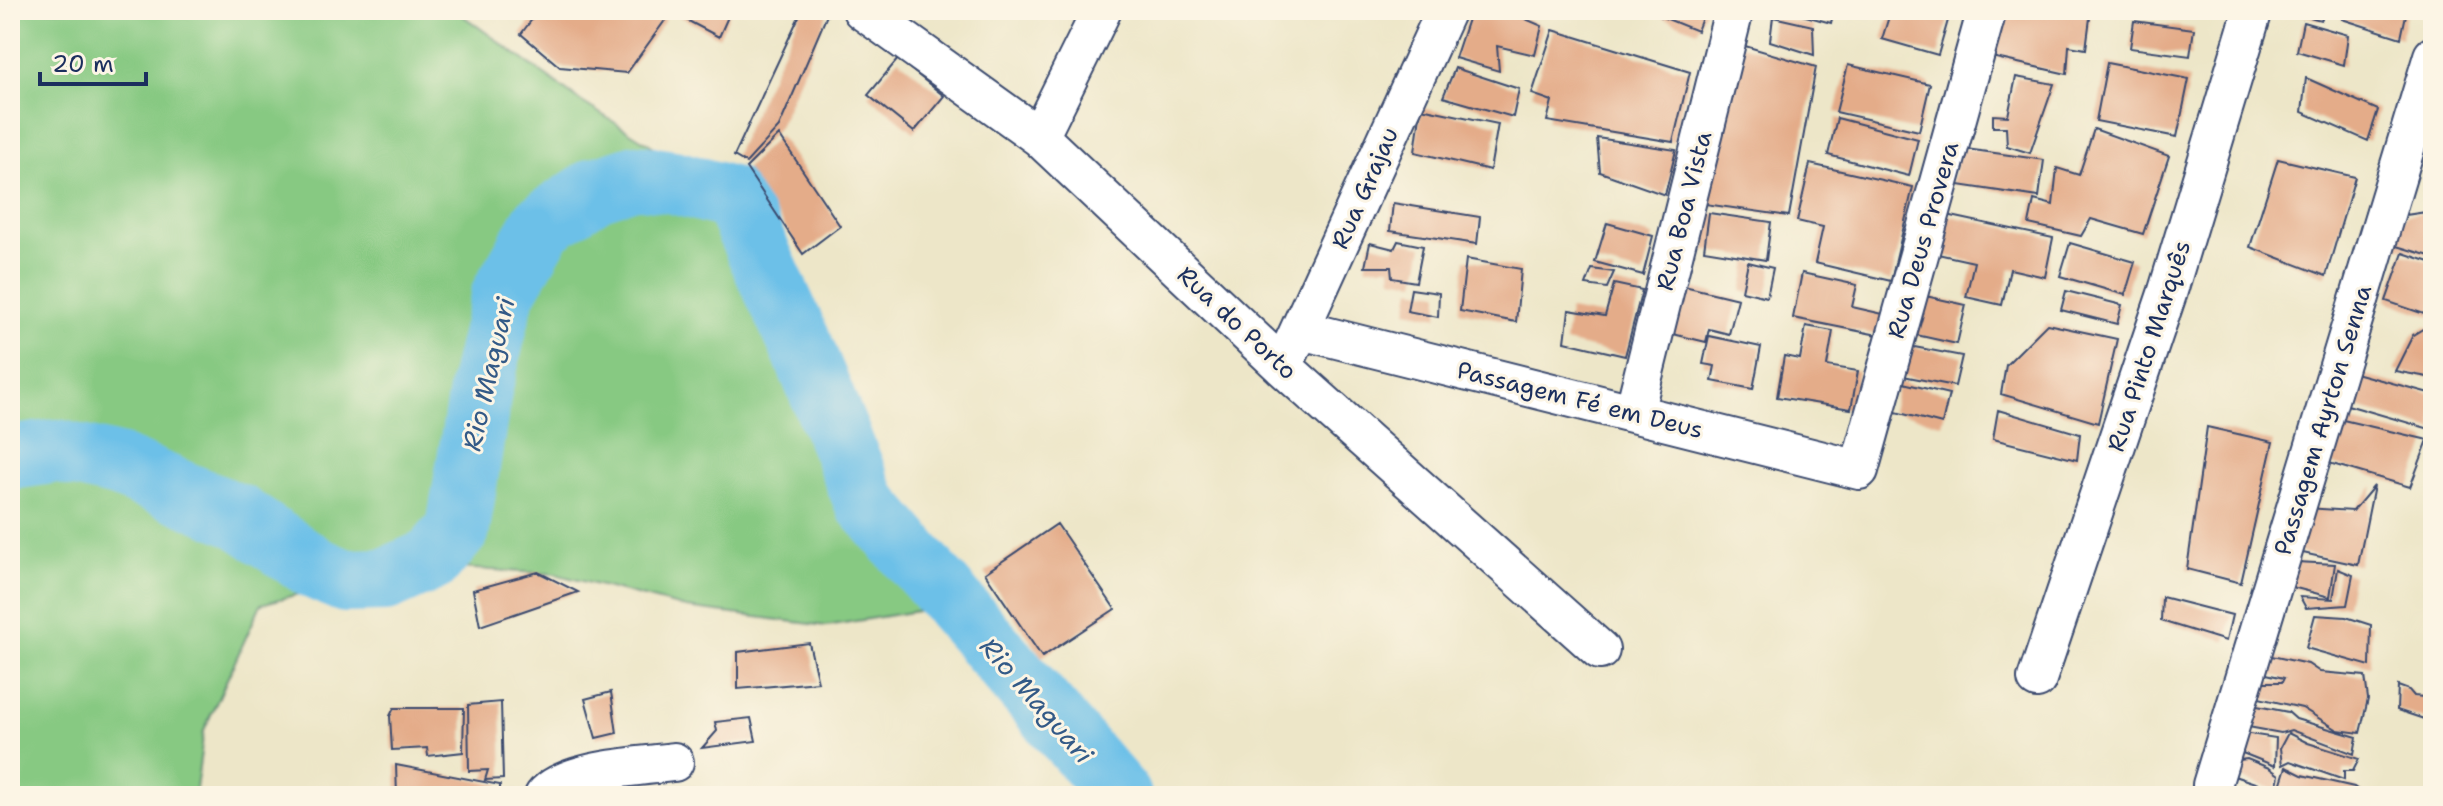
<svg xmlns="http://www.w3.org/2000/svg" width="2443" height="806" font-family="'Shantell Sans',sans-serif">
  <rect width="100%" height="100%" fill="#fcf5e5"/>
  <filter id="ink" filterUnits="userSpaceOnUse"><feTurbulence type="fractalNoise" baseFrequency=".0125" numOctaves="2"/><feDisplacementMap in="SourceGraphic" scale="16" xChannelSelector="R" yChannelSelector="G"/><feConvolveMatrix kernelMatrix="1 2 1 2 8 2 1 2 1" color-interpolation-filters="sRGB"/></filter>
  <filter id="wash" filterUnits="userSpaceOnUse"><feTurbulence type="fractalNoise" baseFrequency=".006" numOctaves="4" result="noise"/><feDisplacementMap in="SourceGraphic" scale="32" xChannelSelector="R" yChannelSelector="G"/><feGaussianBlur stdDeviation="1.8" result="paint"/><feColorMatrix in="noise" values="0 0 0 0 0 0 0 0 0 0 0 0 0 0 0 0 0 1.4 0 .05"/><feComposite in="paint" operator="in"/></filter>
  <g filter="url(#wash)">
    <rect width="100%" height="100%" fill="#ede6c8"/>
    <path fill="#87c982" stroke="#517c70" stroke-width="2" d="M10,10H455L582,102L654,147L728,217L806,340L932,560L917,611L826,626L686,608L555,574L409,565L261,604L204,730L195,796H10Z"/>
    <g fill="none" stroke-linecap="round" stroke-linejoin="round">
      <path stroke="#6cc0e8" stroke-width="64" d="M10,458L57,451L121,467L238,516L315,568L345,581L386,580L433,559L458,529L480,391L503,294L543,224L596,189L636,176L674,182L734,199L804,352L866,502L1120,796"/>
    </g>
    <g id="blocks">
      <path fill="#e4ac89" d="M539,10H641L666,19L627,73L560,67L521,34Z
        M682,10H731L719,37L679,16Z
        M802,10H822L827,15L779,127L746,163L734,156Z
        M1471,10H1505L1542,26L1535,55L1497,46L1499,71L1455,58Z
        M1645,10H1705L1697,31Z
        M1784,10H1834L1831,23Z
        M1891,10H1951L1938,55L1882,39Z
        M2000,10H2091L2086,49L2069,46L2067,74L1987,56Z
        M2283,10H2326L2321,20Z
        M2344,10H2407L2401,38L2342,19Z
        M1773,17L1813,26L1814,55L1770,41Z
        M2134,21L2194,29L2190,56L2130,48Z
        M2303,22L2348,35L2344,65L2297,51Z
        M1553,30L1690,72L1673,142L1547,121L1552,101L1532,94Z
        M1735,43L1816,67L1789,216L1698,203Z
        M898,59L944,96L914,132L868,95Z
        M2107,63L2189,79L2177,137L2096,121Z
        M1848,65L1930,84L1919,131L1836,112Z
        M1455,68L1519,89L1513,117L1443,97Z
        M2016,77L2054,84L2030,153L2007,146L2006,127H1993V115L2008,116Z
        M2306,78L2378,110L2368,141L2302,112Z
        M1421,108L1498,124L1490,170L1415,152Z
        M1837,118L1918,139L1909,176L1828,155Z
        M2094,129L2169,156L2143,234L2091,219L2081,236L2029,224L2034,200L2053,205L2057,168L2079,175Z
        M779,135L840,226L803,254L746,168Z
        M1597,138L1676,150L1665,195L1600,172Z
        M1959,148L2044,160L2039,197L1952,184Z
        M2278,159L2355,177L2326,276L2250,247Z
        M1810,164L1913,187L1891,281L1815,263L1823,227L1797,221Z
        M1393,203L1480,217L1477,244L1390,231Z
        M2433,211V257L2393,245L2406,215Z
        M1709,213L1771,222L1766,260L1704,250Z
        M1942,214L2053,238L2045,277L2010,269L2002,305L1966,297L1974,262L1933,253Z
        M1607,223L1653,236L1643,275L1595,262Z
        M1398,241L1423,246L1416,282L1392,278L1391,267H1365L1370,243L1394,249Z
        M2070,243L2135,262L2125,295L2060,276Z
        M2403,253L2433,263V317L2386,301Z
        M1466,259L1521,269L1516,322L1460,311Z
        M1748,262L1773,268L1767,297L1742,291Z
        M1592,269L1614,272L1607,288L1586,285Z
        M1802,273L1857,285L1852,307L1883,314L1878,335L1793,318Z
        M1614,284L1642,290L1625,356L1565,342L1569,310L1605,316Z
        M1684,286L1738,299L1729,334L1709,329L1706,342L1673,334Z
        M1411,289L1439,293L1438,317L1407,311Z
        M2066,291L2122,305L2117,324L2061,310Z
        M1921,295L1966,305L1957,344L1912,334Z
        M2047,324L2117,339L2098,423L2001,394L2006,365Z
        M1806,326L1833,331L1827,366L1858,371L1851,409L1777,397L1784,356L1800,359Z
        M2426,327L2433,329V378L2395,371L2413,335Z
        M1709,336L1761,347L1753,389L1712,381L1715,366L1703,364Z
        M1909,346L1962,356L1955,386L1903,376Z
        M2355,373L2433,394V430L2344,404Z
        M1899,382L1949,394L1942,424L1892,411Z
        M1998,410L2080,434L2077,460L1993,439Z
        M2343,420L2428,440L2410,487L2329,463L2331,438Z
        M2207,427L2273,442L2241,583L2187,569Z
        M2374,486L2358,565L2298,552L2306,508L2353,511Z
        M1057,524L1115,609L1042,657L985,573Z
        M2296,562L2335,564L2330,597L2292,587Z
        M2338,569L2353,575L2347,605L2306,608L2300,597L2333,599Z
        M538,572L578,592L480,626L473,590Z
        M2162,597L2232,615L2226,641L2161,621Z
        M2315,615L2346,617L2371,625L2370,666L2306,648Z
        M809,643L818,682L738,689V652Z
        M2267,655L2308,664L2320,672L2365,676L2368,699L2360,733L2338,730L2302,708L2259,698L2258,682H2282L2284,678L2262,673Z
        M2398,686L2409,690L2414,696L2433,698V722L2397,710Z
        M611,692L617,733L596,738L585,699Z
        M501,702L503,779L485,780L488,770L469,771L468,705Z
        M2257,706L2288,712L2296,719L2357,737L2354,754L2291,730L2281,733L2243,726Z
        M394,708H464L463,752L428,756L427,748L392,750L390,716Z
        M751,718L756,741L702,748L717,731L715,722Z
        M2243,733L2276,738L2275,766L2240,752Z
        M2288,733L2308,743L2359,759L2353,771H2344V780L2290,761L2282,765L2280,748Z
        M2247,759L2269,768L2279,775L2276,790L2228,774L2232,761Z
        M396,765L500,785V796H397Z
        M2286,767L2302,775L2354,787L2366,796H2303L2279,789Z"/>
    </g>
  </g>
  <g filter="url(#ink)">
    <use href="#blocks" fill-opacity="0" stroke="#3a4a6e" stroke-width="2"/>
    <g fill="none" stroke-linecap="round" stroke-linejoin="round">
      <defs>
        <path id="street" d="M862,10L1039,137L1282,366L1600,650
          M1039,137L1102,10
          M1301,330L1859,470L1987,10
          M1289,353L1446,10
          M1634,413L1734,10
          M2037,679L2167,294L2253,10
          M2212,785L2433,56
          M544,796C563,770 642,766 674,762"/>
      </defs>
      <use href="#street" stroke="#3a4a6e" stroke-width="42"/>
      <use href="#street" stroke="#fff" stroke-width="38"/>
    </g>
  </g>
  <g text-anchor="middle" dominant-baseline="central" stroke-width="6" stroke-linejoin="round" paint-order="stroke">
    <g font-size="24" fill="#1b2f5e" stroke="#fcf5e5">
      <text transform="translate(1365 188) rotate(-66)">Rua Grajau</text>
      <text transform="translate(1684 211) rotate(-76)">Rua Boa Vista</text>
      <text transform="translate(1923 240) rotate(-74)">Rua Deus Provera</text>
      <text transform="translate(1237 323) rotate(43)">Rua do Porto</text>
      <text transform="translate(2149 346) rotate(-72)">Rua Pinto Marquês</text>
      <text transform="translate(1580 400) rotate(14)">Passagem Fé em Deus</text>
      <text transform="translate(2323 420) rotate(-73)">Passagem Ayrton Senna</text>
    </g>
    <g font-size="26" font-style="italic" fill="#335a87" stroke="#fcf5e5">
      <text transform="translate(488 374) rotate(-77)">Rio Maguari</text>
      <text transform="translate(1037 700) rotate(49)">Rio Maguari</text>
    </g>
  </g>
  <rect width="2443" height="806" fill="none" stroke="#fcf5e5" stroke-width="40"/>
  <path d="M40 72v12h106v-12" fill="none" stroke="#1b2f5e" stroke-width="4"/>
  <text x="52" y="72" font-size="24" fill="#1b2f5e" stroke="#fcf5e5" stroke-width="6" paint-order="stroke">20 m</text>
</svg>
